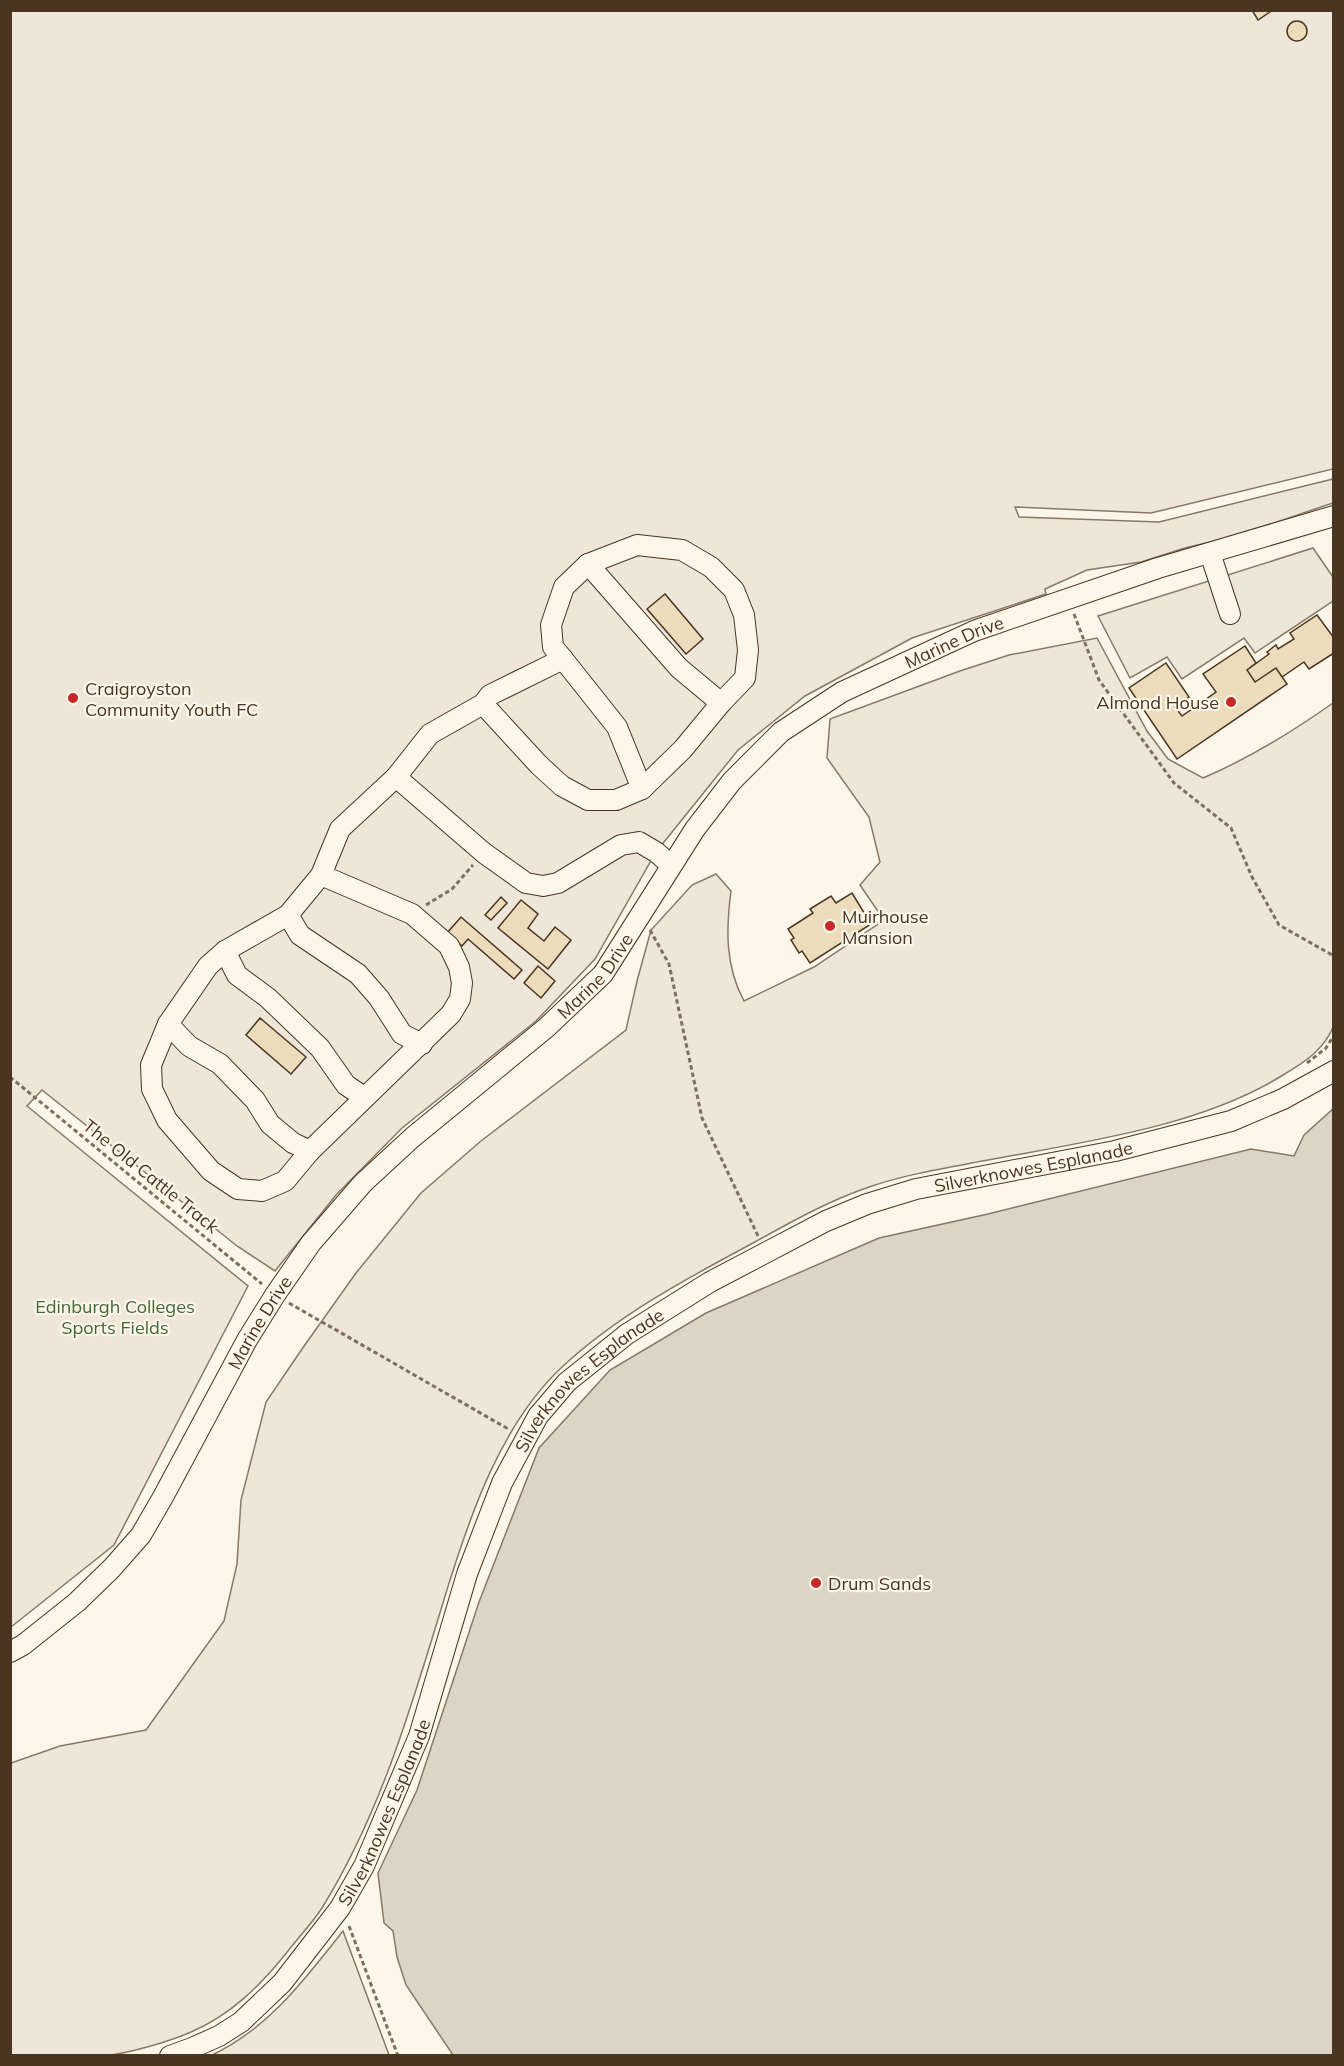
<svg xmlns="http://www.w3.org/2000/svg" width="1344" height="2066" font-family="Mulish,sans-serif">
  <rect width="100%" height="100%" fill="#fbf6e9"/>
  <path fill="#ede6d9" stroke="#887966" stroke-width="1.5" d="M11,11H1333V469L1151,513L1015,507L1019,517L1159,522L1333,479V503L1232,537L1185,548L1141,562L1087,570L1045,589L1046,594L912,638L805,696L738,750L656,852L595,959L536,1021L402,1128L336,1195L275,1271L237,1246L42,1090L27,1106L248,1286L114,1545L11,1627Z
    M1097,638L1147,731L1168,759L1203,778C1250,758 1292,732 1333,703L1334,1025C1324,1050 1305,1062 1283,1075C1195,1130 1068,1144 967,1164C934,1170 901,1176 869,1187C828,1201 791,1222 753,1243C686,1279 618,1315 562,1367C501,1424 470,1515 446,1593C413,1701 382,1811 322,1908C312,1923 299,1937 288,1951C261,1985 231,2015 191,2032C168,2042 127,2054 102,2056C72,2057 41,2056 11,2055V1763L60,1746L146,1730L224,1621L237,1564L241,1500L266,1402L302,1349L356,1273L421,1193L481,1141L626,1030L637,981L651,930L692,885L716,874L731,891C726,929 725,966 744,1001L814,967L884,920L860,885L880,862L869,817L827,758L830,719L960,671L1009,655Z
    M343,1931L389,2055H212C269,2028 305,1979 343,1931Z"/>
  <path fill="#ede7d9" stroke="#887966" stroke-width="1.5" d="M1313,548L1333,577V601L1255,653L1244,638L1182,679L1167,657L1130,678L1098,616Z"/>
  <path fill="#dcd4c6" stroke="#887966" stroke-width="1.5" d="M1333,1109V2055H453L406,1985L397,1957L393,1931L384,1923L378,1873L417,1790L479,1602L539,1448L610,1370L706,1313L879,1238L988,1214L1251,1149L1294,1156L1304,1135Z"/>
  <path fill="#ecdcbc" stroke="#4a3520" stroke-width="1.5" d="M1252,10H1273L1258,20Z
    M1287 31a10 10 0 1 1 20 0a10 10 0 1 1-20 0Z
    M665,594L703,639L686,654L647,609Z
    M1317,615L1334,638V653L1309,669L1304,662L1282,677L1276,668L1255,682L1247,670L1269,654L1267,652L1276,645L1278,649L1294,639L1290,633Z
    M1245,646L1256,663L1247,670L1255,682L1276,668L1287,684L1177,759L1129,688L1166,663L1189,697L1175,707L1182,716L1216,692L1203,674Z
    M852,893L871,924L810,963L802,951L799,953L791,940L794,938L788,929L813,913L810,909L831,896L836,903Z
    M501,897L507,903L491,920L485,915Z
    M521,900L538,914L528,928L544,941L555,927L571,940L548,969L498,928Z
    M461,917L522,970L514,979L468,939L462,946L447,933Z
    M538,966L555,981L541,998L524,983Z
    M260,1018L306,1057L291,1074L246,1035Z"/>
  <g fill="none" stroke-linecap="round" stroke-linejoin="round">
    <defs>
      <g id="minor">
        <path d="M1210,553L1230,614"/>
        <path d="M588,564L679,668L721,703"/>
        <path d="M563,659L617,727L642,789"/>
        <path d="M396,777L484,853L526,883L543,886L558,883L621,845L639,842L656,852L671,865"/>
        <path d="M321,875L412,914L449,946L459,967L462,983L460,999L451,1014L310,1151L285,1181L262,1191L238,1189L211,1171L167,1120L152,1089L151,1065L168,1024L208,966L225,951L288,915L321,875L340,829L396,777L430,734L483,704L490,695L563,659L553,647L551,625L564,587L588,564L637,545L682,550L711,567L734,590L744,615L748,650L745,678L721,703L683,749L642,789L616,800H588L562,786L539,765L483,704"/>
        <path d="M288,915L300,935L358,974L379,998L402,1034L422,1044"/>
        <path d="M225,951L237,975L268,998L320,1048L346,1085L364,1097"/>
        <path d="M168,1024L189,1046L220,1064L255,1100L270,1124L293,1143L310,1151"/>
        <path id="s1" d="M10,1652L23,1645L77,1602L112,1568L141,1535L163,1497L247,1340L275,1295L311,1243L363,1183L413,1137L546,1028L603,974L695,829L732,781L781,732L842,692L974,631L1158,568L1334,516"/>
        <path id="s2" d="M170,2056L192,2048L219,2036L241,2022L282,1983L340,1908L364,1866L419,1736L467,1574L502,1483L538,1416L567,1382L627,1334L710,1282L826,1221L867,1204L916,1189L1115,1151L1231,1121L1283,1099L1334,1071"/>
      </g>
    </defs>
    <use href="#minor" stroke="#4a3520" stroke-width="22"/>
    <path stroke="#7f6f5c" stroke-width="3" stroke-dasharray="4.5 3" stroke-linecap="butt" d="M1074,614L1099,680L1174,783L1231,828L1252,877L1279,925L1334,956
      M426,905L452,889L473,865
      M650,930L669,964L702,1118L759,1238
      M1307,1063L1326,1048L1334,1035
      M10,1077L262,1284
      M289,1303L510,1430
      M349,1926L398,2056"/>
    <use href="#minor" stroke="#fbf6e9" stroke-width="20"/>
  </g>
  <g fill="#c62828" stroke="#fbf6e9" stroke-width="2">
    <circle cx="73" cy="698" r="6"/>
    <circle cx="1231" cy="702" r="6"/>
    <circle cx="830" cy="926" r="6"/>
    <circle cx="816" cy="1583" r="6"/>
  </g>
  <g text-anchor="middle" dominant-baseline="central" stroke-width="4.5" stroke-linejoin="round" paint-order="stroke">
    <g font-size="18" fill="#4a3520" stroke="#fbf6e9">
      <text stroke="none"><textPath href="#s1" startOffset="1410">Marine Drive</textPath></text>
      <text stroke="none"><textPath href="#s1" startOffset="906">Marine Drive</textPath></text>
      <text stroke="none"><textPath href="#s2" startOffset="1328">Silverknowes Esplanade</textPath></text>
      <text transform="translate(151 1176) rotate(39)">The Old Cattle Track</text>
      <text stroke="none"><textPath href="#s1" startOffset="420">Marine Drive</textPath></text>
      <text stroke="none"><textPath href="#s2" startOffset="824">Silverknowes Esplanade</textPath></text>
      <text stroke="none"><textPath href="#s2" startOffset="336">Silverknowes Esplanade</textPath></text>
    </g>
    <g font-size="18" fill="#4a3520" stroke="#fbf6e9" text-anchor="start">
      <text x="85" y="688">Craigroyston<tspan x="85" dy="21">Community Youth FC</tspan></text>
      <text x="1219" y="702" text-anchor="end">Almond House</text>
      <text x="842" y="916">Muirhouse<tspan x="842" dy="21">Mansion</tspan></text>
      <text x="828" y="1583">Drum Sands</text>
    </g>
    <g font-size="18" fill="#436837" stroke="#fbf6e9">
      <text x="115" y="1306">Edinburgh Colleges<tspan x="115" dy="21">Sports Fields</tspan></text>
    </g>
  </g>
  <rect width="1344" height="2066" fill="none" stroke="#4a3520" stroke-width="24"/>
</svg>
